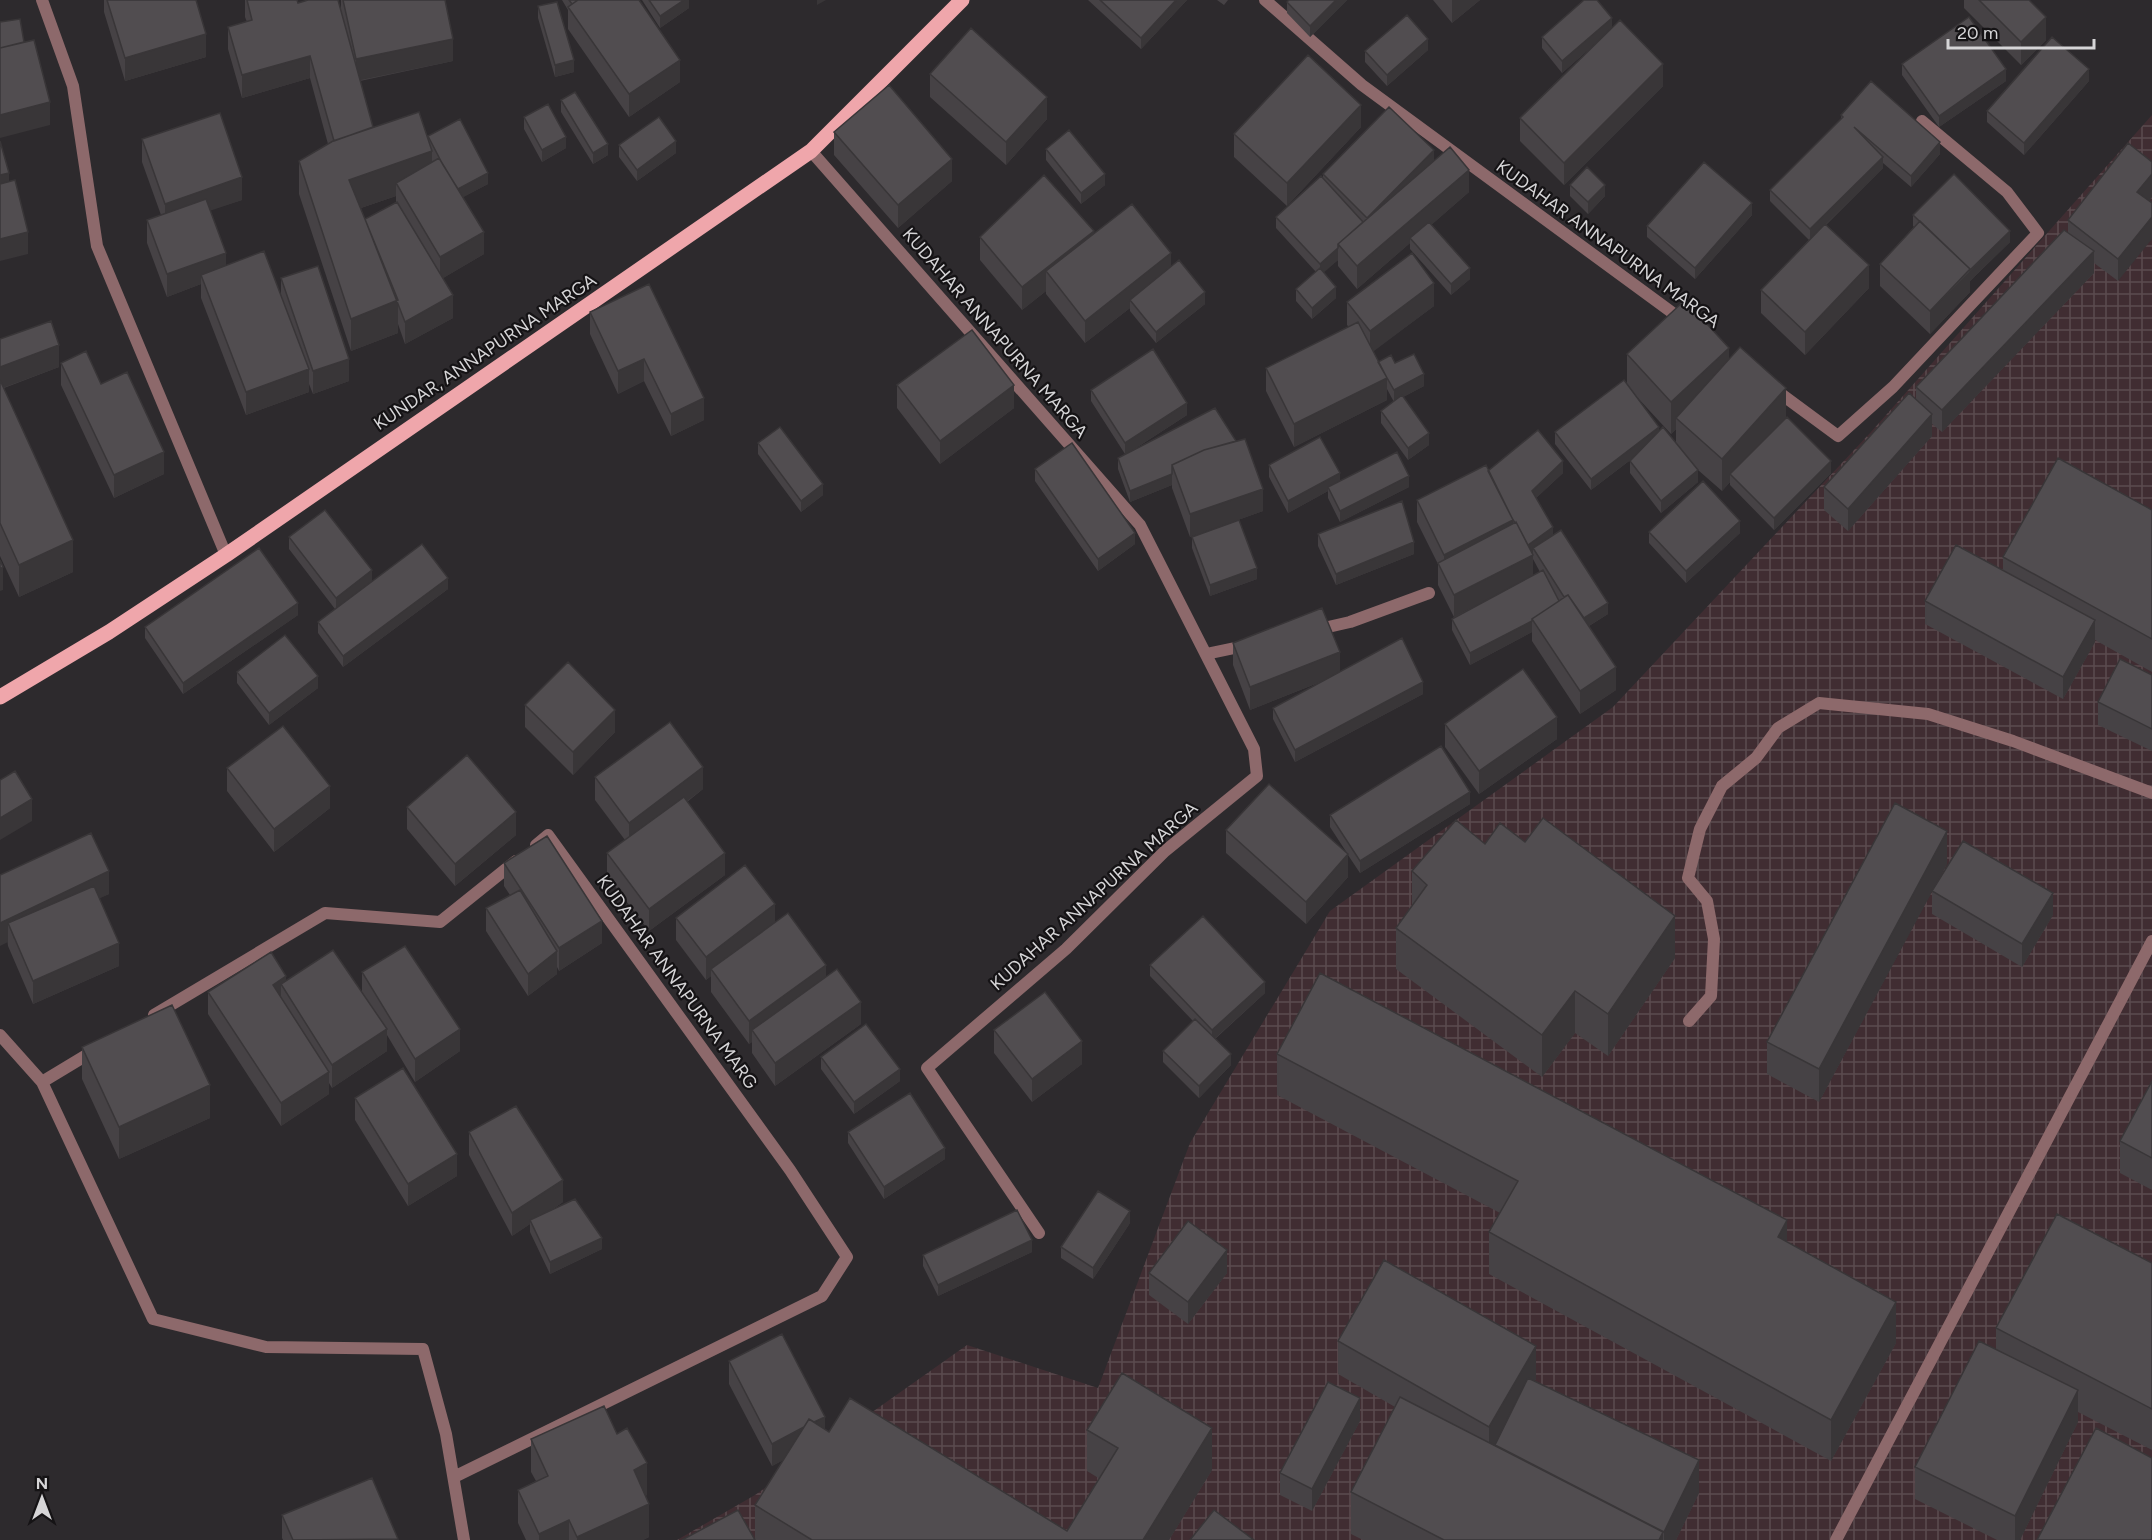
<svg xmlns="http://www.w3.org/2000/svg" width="2152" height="1540" font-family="Figtree,sans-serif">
  <defs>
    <pattern id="industrial-grid" width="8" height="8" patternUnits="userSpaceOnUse" patternTransform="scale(1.5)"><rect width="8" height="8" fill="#402d32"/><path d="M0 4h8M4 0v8" fill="none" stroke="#5b4b4f"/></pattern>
  </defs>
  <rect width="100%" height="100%" fill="#2d2a2d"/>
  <path fill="url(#industrial-grid)" d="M2152,115V1540H677L755,1495L967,1345L1098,1388L1190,1143L1330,911L1613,707L1871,432Z"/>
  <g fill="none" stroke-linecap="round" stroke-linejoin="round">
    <path stroke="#8d696b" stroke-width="12" d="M42,0L73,86L97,246L226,555
      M1265,0L1362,85L1685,322
      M811,151L1140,525L1254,749L1257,776L1165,851L1066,949L927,1068L1039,1233
      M1773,388L1838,436L1893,387L2038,233L2007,192L1922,121
      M1315,630L1350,622L1429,593
      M1206,654L1249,645
      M154,1015L325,913L440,922L516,861
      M1689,1021L1711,996L1714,939L1707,901L1688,878L1700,829L1722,786L1756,758L1778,728L1819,703L1928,714L2013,741L2152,793
      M0,1035L42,1082L153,1319L266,1347L423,1349L446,1434L464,1540
      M42,1082L95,1050
      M454,1477L822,1296L847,1257L790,1170L548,835L536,845
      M1836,1540L2152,941"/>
    <path stroke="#efa6ab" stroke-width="15" d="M0,697L109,632L226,555L811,151L962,0"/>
  </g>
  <path fill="#464245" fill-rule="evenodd" d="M104,0H196L206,57L125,81L104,12Z
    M245,0H297L298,3L341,10V0H343L453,61L360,81L373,127L428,138V136L488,184L463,197L484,254L443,278L453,318L405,344L398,324V333L351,351L299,194V161L328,144L310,78L242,98L228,49V27L247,22L245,17ZM396,196V202L365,221L361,208Z
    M562,0H639L680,82L629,117L568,29V10Z
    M642,0H689V8L660,28Z
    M1088,0H1187L1141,49Z
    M1217,0H1228L1224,5Z
    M1289,0H1347L1310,37L1287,13V2Z
    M1433,0H1480L1452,23Z
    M1964,0H2029L2046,40L2021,65L1964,8Z
    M538,6L574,72L555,77L538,18Z
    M1612,27L1663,86L1564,185L1520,141V118L1595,44L1562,73L1542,48V37Z
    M1428,50L1387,86L1365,62V51Z
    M1902,64L2006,81L1939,127L1902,75Z
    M930,74L1047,119L1006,165L930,97Z
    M2089,81L2024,155L1987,122V111Z
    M561,100L608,155L593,164L561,112Z
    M1841,115L1940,154L1911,187L1883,163V168L1826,225L1869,288L1805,355L1761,313V290L1809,240L1770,201V190L1841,119Z
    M524,117L566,148L542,162L524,129Z
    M1361,127L1287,206L1234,157V134Z
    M834,132L952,181L898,228L834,155Z
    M142,139L242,200L210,210L226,266L281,294V278L349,381L313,394L309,384V392L246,415L201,298V284L167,297L147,243V220L161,215L142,162Z
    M619,145L676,153L637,181L619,157Z
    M1046,149L1105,185L1081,204L1046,160Z
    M1434,161L1469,192L1431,225L1470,279L1451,295L1410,249V243L1357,289L1338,266V260L1323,272L1336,298L1312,319L1296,301V289L1316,272L1276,228V217L1323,178V174Z
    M2152,162V197L2149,201L2118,281L2094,263V273L1942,432L1932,424V436L1848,531L1824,510V487L1916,399V387L2068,233V220Z
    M1570,185L1605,196L1588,214L1570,196Z
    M1752,215L1695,279L1647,237V226Z
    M1913,215L2010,242L1970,281V292L1930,334L1880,286V264L1914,227L1913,226Z
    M1094,234L1171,267L1205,304L1156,343L1130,311V308L1085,343L1046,294V291L1022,310L980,260V237Z
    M649,284L704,420L671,436L644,381L618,394L590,334V312Z
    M1347,302L1434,306L1373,351L1378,361L1395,363L1424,386L1403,397L1429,445L1408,460L1381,423V411L1394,402L1387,389V400L1294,447L1266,391V368L1349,327L1347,325Z
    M0,339L59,367L4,388L73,572L19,597L0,556Z
    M1627,354L1729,359L1786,418L1831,473L1774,530L1730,485V482L1722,491L1698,470V482L1661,513L1630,473V461L1633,458L1591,490L1555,444V432L1627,385ZM1636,396L1671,434L1676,429V443L1659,432Z
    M61,363L101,384L164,474L114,498L61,385Z
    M897,385L1014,408L940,464L897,408Z
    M1091,390L1187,415L1133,450L1215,408L1263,511L1190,537L1172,488V485L1130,502L1118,469V458L1125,454L1091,401Z
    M758,443L823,495L801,512L758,454Z
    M1269,465L1340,481L1409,487L1340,522L1328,498V491L1288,513L1269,477Z
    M1035,469L1135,544L1098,571L1035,481Z
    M1488,471L1563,473L1536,498L1553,535L1608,614L1589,626L1616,690L1580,714L1532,641V632L1470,665L1452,630V619L1454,617L1438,585V564L1417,522V500ZM1533,553V559L1540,572L1533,576Z
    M2152,510V672L2095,640V642L2063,699L1925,624V601L2003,570V557Z
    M1649,532L1740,533L1686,583L1649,543Z
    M1318,534L1414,554L1336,585L1318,546Z
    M289,537L372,582L448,589L343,667L318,633V622L335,609L289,549Z
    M1192,537L1257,579L1210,596L1192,548Z
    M298,615L183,694L145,638V627Z
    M1233,643L1340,672L1423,694L1295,762L1273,719V708L1323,681L1250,710L1233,665Z
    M237,672L318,688L269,725L237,683Z
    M2152,675V751L2098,725V702Z
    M525,705L615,732L573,775L525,727Z
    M1445,724L1557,739L1479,794L1445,747Z
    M227,768L330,808L274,852L227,791Z
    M595,777L703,789L687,802L725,875L649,931L607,876V853L625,840L595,800Z
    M1470,804L1360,873L1348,855V877L1306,924L1226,853V830L1347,853L1330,827V815Z
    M407,807L516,835L455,886L407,829Z
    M1485,844L1675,958L1608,1056L1575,1033L1542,1077L1396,969V928L1412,906V871Z
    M504,863L602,943L559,971L557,967V974L528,996L486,931V908L510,895L504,886Z
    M1947,864L1934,889L2053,915L2022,967L1932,914V891L1819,1102L1767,1074V1042Z
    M0,875L109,894L99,898L119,966L33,1004L8,946Z
    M676,918L775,922L826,977L861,1024L775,1086L752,1053V1042L749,1044L711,992V976L706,980L676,940Z
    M1150,965L1265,993L1215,1039L1231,1065L1199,1098L1163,1062V1051L1193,1021L1150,976Z
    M362,972L460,1051L415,1082L387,1035V1051L332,1088L329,1083V1094L281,1126L208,1014V992L286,981L362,992Z
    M994,1030L1082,1064L1032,1102L994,1053Z
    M82,1047L210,1118L119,1159L82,1079Z
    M1277,1054L1787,1242L1896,1343L1831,1461L1489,1274V1232L1500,1213L1277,1095Z
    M821,1057L900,1081L854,1114L821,1069Z
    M2152,1081V1190L2120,1173V1141Z
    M355,1098L457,1176L408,1206L355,1120Z
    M469,1132L563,1202L550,1211L602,1249L550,1274L530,1232V1224L512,1236L469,1155Z
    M848,1132L945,1159L884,1199L848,1143Z
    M1130,1223L1093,1279L1061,1258V1247Z
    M1032,1252L938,1296L923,1266V1255Z
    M2152,1263V1450L2078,1412V1422L2020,1540H1997L1915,1499V1467L1996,1349V1328Z
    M1149,1273H1227L1188,1324L1149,1295Z
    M1338,1341L1536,1379L1534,1382L1699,1493L1676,1540H1363L1351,1534V1492L1395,1407L1338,1374Z
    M729,1361L829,1432L1067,1531L1100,1479L1087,1471V1430L1212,1470L1169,1540H755V1505L783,1460L772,1466L729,1384Z
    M1360,1421L1312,1511L1280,1495V1473Z
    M617,1434L647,1495L645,1496L649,1537L643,1540H526L518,1523V1490L536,1481L531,1472V1439Z
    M282,1515L398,1540H283L282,1538Z"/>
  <path fill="#393638" d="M684,0H689V8L660,28V16Z
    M817,0H826L817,5Z
    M1176,0H1187L1141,49V38Z
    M1336,0H1347L1310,37V26Z
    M1452,0H1480L1452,23Z
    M2046,17V40L2021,65V42Z
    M1612,18V29L1562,73V61Z
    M206,34V57L125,81V58Z
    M453,39V61L356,81V59Z
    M1428,39V50L1387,86V75Z
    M310,56V78L242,98V75Z
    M574,60V72L555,77V65Z
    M680,60V82L629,117V94Z
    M1663,64V86L1564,185V163Z
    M2006,69V81L1939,127V116Z
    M2089,69V81L2024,155V143Z
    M1047,97V119L1006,165V142Z
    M50,102V125L0,138V115Z
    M1361,105V127L1287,206V183Z
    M566,137V148L542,162V150Z
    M676,141V153L637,181V170Z
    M1940,142V154L1911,187V176Z
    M608,144V155L593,164V153Z
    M1434,150V162L1367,229V218Z
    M432,151V183H396V196L349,212V180Z
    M1883,157V168L1810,240V229Z
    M952,159V181L898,228V205Z
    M1469,170V192L1413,241L1410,238V243L1357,289V266Z
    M9,173V195L0,198V175Z
    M488,173V184L456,201V190Z
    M1105,174V185L1081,204V193Z
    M2152,174V197L2137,215V192Z
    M242,177V200L165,226V204Z
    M1605,185V196L1588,214V202Z
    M1752,203V215L1695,279V268Z
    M2152,217V239L2118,281V259Z
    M1094,231V253L1046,271V291L1022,310V287Z
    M2010,231V242L1970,281V292L1930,334V311Z
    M28,232V254L0,261V239Z
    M484,232V254L440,280V257Z
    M1338,248V260L1320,276V264Z
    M2094,251V273L1942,432V410Z
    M226,253V275H201V284L167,297V274Z
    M1171,253V276L1130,300V308L1085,343V321Z
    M1869,265V288L1805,355V332Z
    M1470,268V279L1451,295V284Z
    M1434,283V306L1370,354V331Z
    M1336,287V298L1312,319V308Z
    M1205,292V304L1156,343V332Z
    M453,295V318L405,344V322Z
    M398,300V333L351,351V319Z
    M59,345V367L0,389V367Z
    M1729,348V380L1676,418V429L1671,434V402Z
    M349,359V381L313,394V371Z
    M644,359V381L618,394V371Z
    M309,369V392L246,415V392Z
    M1424,374V386L1394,402V390Z
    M1387,378V400L1294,447V424Z
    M1014,385V408L940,464V441Z
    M1786,388V420L1730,474V482L1722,491V459Z
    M704,398V420L671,436V414Z
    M1187,403V415L1125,455V443Z
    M1932,414V436L1848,531V509Z
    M1659,427V438L1591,490V479Z
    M1429,433V445L1408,460V448Z
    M164,452V474L114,498V475Z
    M1563,461V473L1532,502V491Z
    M1831,461V473L1774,530V518Z
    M1698,470V482L1661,513V501Z
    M1340,473V485L1328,487V491L1288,513V501Z
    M1172,474V485L1130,502V491Z
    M1409,476V487L1340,522V511Z
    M823,484V495L801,512V501Z
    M1263,489V511L1190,537V514Z
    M1513,520V543L1444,575V555Z
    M1740,521V533L1686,583V571Z
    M1553,527V538L1533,548V553L1528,557V545Z
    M1135,533V544L1098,571V559Z
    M73,540V572L19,597V565Z
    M1414,542V554L1336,585V574Z
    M1533,555V577L1454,617V595Z
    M3,567V590L0,591V569Z
    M1257,568V579L1210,596V585Z
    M372,570V582L336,609V598Z
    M448,578V589L343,667V656Z
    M298,603V615L183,694V683Z
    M1608,603V614L1579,632V621Z
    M2095,620V642L2063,699V677Z
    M1532,621V632L1470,665V653Z
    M1340,652V674L1250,710V687Z
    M1616,667V690L1580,714V691Z
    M318,676V688L269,725V713Z
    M1423,682V694L1295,762V750Z
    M615,710V732L573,775V752Z
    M1557,717V739L1479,794V771Z
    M703,767V789L629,845V823Z
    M330,786V808L274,852V829Z
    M1470,792V804L1360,873V861Z
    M32,799V821L0,840V818Z
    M516,812V835L455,886V864Z
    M1947,831V864L1819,1102V1069Z
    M725,853V875L649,931V909Z
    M1348,854V877L1306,924V902Z
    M109,871V894L14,939L8,923V942L0,946V923Z
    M2053,893V915L2022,967V944Z
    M775,904V926L711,969V976L706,980V957Z
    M1675,916V958L1608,1056V1014Z
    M602,921V943L559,971V948Z
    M119,943V966L33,1004V981Z
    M557,951V974L528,996V974Z
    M826,965V988L752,1030V1042L749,1044V1021Z
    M286,976V993L281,984V1003L273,985Z
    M1265,982V993L1212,1041V1030Z
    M1575,991V1033L1542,1077V1035Z
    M861,1002V1024L775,1086V1063Z
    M387,1029V1051L332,1088V1065Z
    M460,1029V1051L415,1082V1059Z
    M1082,1041V1064L1032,1102V1079Z
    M1231,1054V1065L1199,1098V1086Z
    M900,1069V1081L854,1114V1102Z
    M329,1072V1094L281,1126V1103Z
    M210,1085V1118L119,1159V1127Z
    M945,1148V1159L884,1199V1187Z
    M457,1154V1176L408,1206V1184Z
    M563,1180V1202L531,1223L530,1220V1224L512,1236V1213Z
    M1130,1211V1223L1093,1279V1268Z
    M1787,1220V1261L1778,1237Z
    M602,1238V1249L550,1274V1262Z
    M1032,1240V1252L938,1296V1285Z
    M1227,1250V1273L1188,1324V1302Z
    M1896,1302V1343L1831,1461V1420Z
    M1536,1346V1379L1489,1460V1427Z
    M2078,1390V1422L2020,1540H2015V1516Z
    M1360,1398V1421L1312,1511V1489Z
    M825,1417V1439L772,1466V1444Z
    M1212,1428V1470L1169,1540H1143Z
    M1699,1460V1493L1676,1540H1664V1532Z
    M647,1463V1495L634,1502V1470Z
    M649,1504V1537L643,1540H577V1537Z
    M569,1520V1540H539V1534Z
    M1663,1532V1540H1659Z"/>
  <path fill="#514d50" stroke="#393638" stroke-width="1.5" d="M107,0H196L206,34L125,58Z
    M247,0H297L298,3L308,0H338L373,127L334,141L310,56L242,75L228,27L252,20Z
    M343,0H445L453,39L356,59Z
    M569,0H578L572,4Z
    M578,0H639L680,60L629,94L568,7Z
    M649,0H684L660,16Z
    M1100,0H1176L1141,38Z
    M1289,0H1336L1310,26L1287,2Z
    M1584,0H1597L1612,18L1562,61L1542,37Z
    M1979,0H2029L2046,17L2021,42Z
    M557,2L574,60L555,65L538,6Z
    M1407,15L1428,39L1387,75L1365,51Z
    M1969,17L2006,69L1939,116L1902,64Z
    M20,19L24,42L0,48V22Z
    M1620,20L1663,64L1564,163L1520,118Z
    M971,28L1047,97L1006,142L930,74Z
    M2052,37L2089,69L2024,143L1987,111Z
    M34,40L50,102L0,115V48Z
    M1308,55L1361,105L1287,183L1234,134Z
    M1871,81L1940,142L1911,176L1854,127L1883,157L1810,229L1770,190L1843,117L1841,115Z
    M889,85L952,159L898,205L834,132Z
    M575,92L608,144L593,153L561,100Z
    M548,104L566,137L542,150L524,117Z
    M1389,107L1434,150L1367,218L1323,174Z
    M419,112L432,151L349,180L398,300L351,319L299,161L333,141Z
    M220,113L242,177L165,204L142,139Z
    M659,117L676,141L637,170L619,145Z
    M460,119L488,173L458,189L443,165L428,136Z
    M1069,130L1105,174L1081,193L1046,149Z
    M0,141L9,173L0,175Z
    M2128,143L2152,162V174L2137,192L2152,203V217L2118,259L2068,220Z
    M1450,147L1469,170L1357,266L1338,244Z
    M439,158L484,232L440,257L396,183Z
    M1704,162L1752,203L1695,268L1647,226Z
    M1587,167L1605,185L1588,202L1570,185Z
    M1954,174L2010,231L1969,271L1970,269L1913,215Z
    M1044,175L1094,231L1022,287L980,237Z
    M1321,176L1363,222L1338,244V248L1320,264L1276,217Z
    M15,180L28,232L0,239V184Z
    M206,199L226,253L167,274L147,220Z
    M397,202L453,295L405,322L365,219Z
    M1132,204L1171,253L1085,321L1046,271Z
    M1920,221L1970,269L1930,311L1880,264Z
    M1429,222L1470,268L1451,284L1410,238Z
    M1825,224L1869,265L1805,332L1761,290Z
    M2064,230L2094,251L1942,410L1916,387Z
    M264,251L309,369L246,392L201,275Z
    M1412,253L1434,283L1370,331L1347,302Z
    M1179,260L1205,292L1156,332L1130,300Z
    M318,266L349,359L313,371L281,278Z
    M1320,268L1336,287L1312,308L1296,289Z
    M649,284L704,398L671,414L644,359L618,371L590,312Z
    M1685,300L1729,348L1671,402L1627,354Z
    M51,321L59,345L0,367V339Z
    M1358,322L1387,378L1294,424L1266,368Z
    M972,330L1014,385L940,441L897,385Z
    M1740,347L1786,388L1722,459L1676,418Z
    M1153,349L1187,403L1125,443L1091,390Z
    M86,351L101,384L127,372L164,452L114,475L61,363Z
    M1414,354L1424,374L1394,390L1378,362L1391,355L1395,363Z
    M0,380L73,540L19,565L0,523Z
    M1624,380L1659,427L1591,479L1555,432Z
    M1909,393L1932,414L1848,509L1824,487Z
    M1402,395L1429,433L1408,448L1381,411Z
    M1215,408L1236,441L1204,450L1172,465V474L1130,491L1118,458Z
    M1787,417L1831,461L1774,518L1730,474Z
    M780,427L823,484L801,501L758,443Z
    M1663,427L1698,470L1661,501L1630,461Z
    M1538,430L1563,461L1532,491L1553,527L1528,545L1516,522L1515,523L1512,518L1488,471Z
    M1320,437L1340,473L1288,501L1269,465Z
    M1245,439L1263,489L1190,514L1172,465L1204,450Z
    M1072,443L1135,533L1098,559L1035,469Z
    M1397,452L1409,476L1340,511L1328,487Z
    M2058,458L2152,510V639L2003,557Z
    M1486,465L1513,520L1444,555L1417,500Z
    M1703,481L1740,521L1686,571L1649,532Z
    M1402,501L1414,542L1336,574L1318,534Z
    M325,510L372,570L336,598L289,537Z
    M1239,520L1257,568L1210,585L1192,537Z
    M1516,522L1533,555L1454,595L1438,563Z
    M1561,530L1608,603L1584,618L1568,595L1564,597L1533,548Z
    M422,544L448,578L343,656L318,622Z
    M1956,545L2095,620L2063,677L1925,601Z
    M259,548L298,603L183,683L145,627Z
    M0,560L3,567L0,569Z
    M1543,570L1559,601L1532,619V621L1470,653L1452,619Z
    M1568,595L1616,667L1580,691L1532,619Z
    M1322,608L1340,652L1250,687L1233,643Z
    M285,635L318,676L269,713L237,672Z
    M1402,638L1423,682L1295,750L1273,708Z
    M2120,659L2152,675V729L2098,702Z
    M568,662L615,710L573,752L525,705Z
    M1523,669L1557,717L1479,771L1445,724Z
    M670,722L703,767L629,823L595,777Z
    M283,726L330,786L274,829L227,768Z
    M1441,746L1470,792L1360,861L1330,815Z
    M467,755L516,812L455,864L407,807Z
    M15,771L32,799L0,818V780Z
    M1269,784L1348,854L1306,902L1226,830Z
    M684,797L725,853L649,909L607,853Z
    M1895,803L1947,831L1819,1069L1767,1042Z
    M1543,818L1675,916L1608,1014L1575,991L1542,1035L1396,928L1427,885L1412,871L1456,820L1485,844L1500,823L1525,842Z
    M91,833L109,871L0,923V875Z
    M547,836L602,921L559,948L504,863Z
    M1963,841L2053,893L2022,944L1932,891Z
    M745,865L775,904L706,957L676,918Z
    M94,886L119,943L33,981L8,923Z
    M520,890L557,951L528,974L486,908Z
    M788,913L826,965L749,1021L711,969Z
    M1203,916L1265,982L1212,1030L1150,965Z
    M405,946L460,1029L415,1059L362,972Z
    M333,950L387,1029L332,1065L281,984Z
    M271,952L286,976L273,985L329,1072L281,1103L208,992Z
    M837,969L861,1002L775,1063L752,1030Z
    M1320,973L1787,1220L1778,1237L1896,1302L1831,1420L1489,1232L1518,1181L1277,1054Z
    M1045,992L1082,1041L1032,1079L994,1030Z
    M172,1005L210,1085L119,1127L82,1047Z
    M1195,1019L1231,1054L1199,1086L1163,1051Z
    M866,1024L900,1069L854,1102L821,1057Z
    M403,1068L457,1154L408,1184L355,1098Z
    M2152,1081V1158L2120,1141Z
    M910,1093L945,1148L884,1187L848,1132Z
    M516,1106L563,1180L512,1213L469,1132Z
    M1098,1191L1130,1211L1093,1268L1061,1247Z
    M575,1199L602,1238L550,1262L530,1220Z
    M1017,1210L1032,1240L938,1285L923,1255Z
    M2057,1214L2152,1263V1409L1996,1328Z
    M1188,1221L1227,1250L1188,1302L1149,1273Z
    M1384,1260L1536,1346L1489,1427L1338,1341Z
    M782,1334L825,1417L814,1422L809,1419L804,1427L772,1444L729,1361Z
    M1979,1341L2078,1390L2015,1516L1915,1467Z
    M1122,1373L1212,1428L1143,1540H812L755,1505L809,1419L829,1432L850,1398L1067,1531L1118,1448L1087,1430Z
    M1528,1378L1699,1460L1664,1532L1495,1445Z
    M1328,1382L1360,1398L1312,1489L1280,1473Z
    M1400,1397L1663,1532L1659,1540H1444L1351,1492Z
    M604,1406L617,1434L627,1428L647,1463L634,1470L649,1504L577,1537L569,1520L539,1534L518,1490L548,1476L531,1439Z
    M2096,1428L2152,1458V1540H2037Z
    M372,1478L398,1539L293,1540L282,1515Z
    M738,1510L755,1540H682Z
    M1214,1510L1254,1540H1190Z"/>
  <g text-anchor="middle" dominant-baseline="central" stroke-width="4.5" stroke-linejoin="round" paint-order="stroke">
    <g font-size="18" fill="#d6d5d7" stroke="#151315">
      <text transform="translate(1608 244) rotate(36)">KUDAHAR ANNAPURNA MARGA</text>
      <text transform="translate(995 333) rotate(49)">KUDAHAR ANNAPURNA MARGA</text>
      <text transform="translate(485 352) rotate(-34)">KUNDAR, ANNAPURNA MARGA</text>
      <text transform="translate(1094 896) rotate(-42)">KUDAHAR ANNAPURNA MARGA</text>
      <text transform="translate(677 982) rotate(54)">KUDAHAR ANNAPURNA MARG</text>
    </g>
  </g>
  <g transform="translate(42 1498)" stroke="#151315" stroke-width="4.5" paint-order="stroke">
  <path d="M0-4.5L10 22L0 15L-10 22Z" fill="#d6d5d7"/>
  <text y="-9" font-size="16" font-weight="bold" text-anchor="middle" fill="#d6d5d7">N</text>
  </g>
  <path d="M1948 39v9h146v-9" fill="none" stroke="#d6d5d7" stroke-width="3"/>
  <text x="1957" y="39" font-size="18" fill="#d6d5d7" stroke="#151315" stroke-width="4.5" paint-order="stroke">20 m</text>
</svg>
